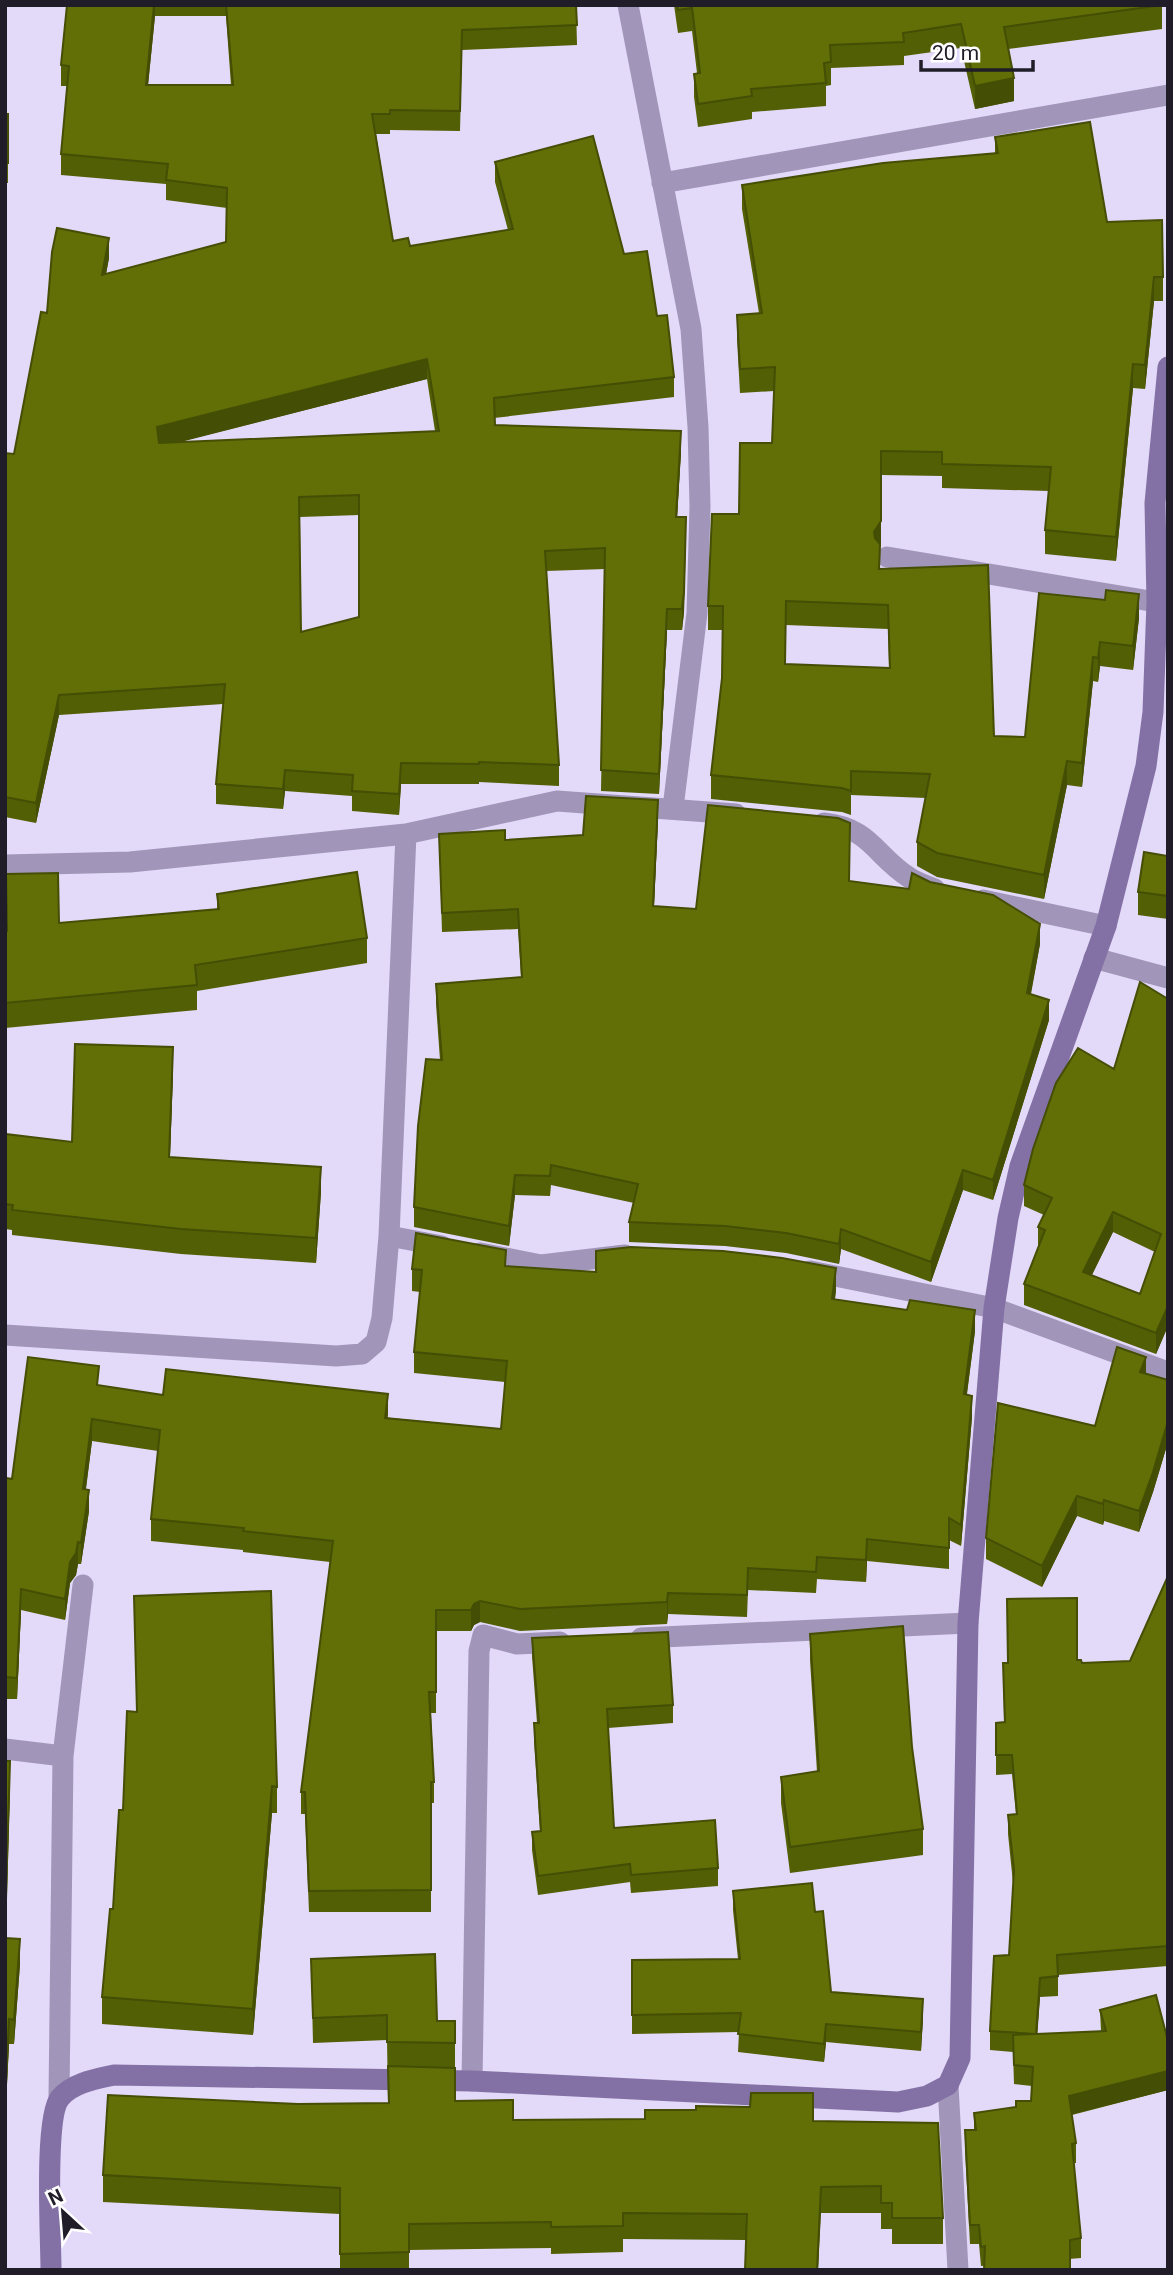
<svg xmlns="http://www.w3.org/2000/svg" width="1173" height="2275" font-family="Roboto,sans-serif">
  <rect width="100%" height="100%" fill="#e3d9f8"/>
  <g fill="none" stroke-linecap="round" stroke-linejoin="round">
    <path stroke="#a196b9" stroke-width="21" d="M628,5L691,329L698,427L700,506L697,613L673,808
      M662,183L1168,95
      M887,557L1168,604
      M824,823C871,828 875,856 910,878C917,882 927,886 935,889
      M5,865L130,862L406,834L557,801L736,814
      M983,900L1106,926
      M1094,958L1168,978
      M389,1236L442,1246
      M480,1253L541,1265L625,1255
      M810,1271L994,1308L1168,1372
      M5,1335L336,1356L362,1354L376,1342L382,1318L389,1236L406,834
      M641,1638L968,1623
      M5,1749L63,1756
      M472,2081L479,1651L483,1635L517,1644L560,1642
      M948,2085L958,2270
      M59,2098L63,1756L83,1585"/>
    <path stroke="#8371a5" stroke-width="21" d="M51,2270C51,2239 44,2117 60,2098C72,2083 96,2079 114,2075L472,2081L898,2102L927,2096L948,2085L960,2058L968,1623L994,1308L1008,1218L1020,1166L1106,926L1146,766L1153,712L1157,602L1155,503L1168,367"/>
  </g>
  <path fill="#535f05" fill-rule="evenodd" d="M67,5H576L577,45L462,50L460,131L390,130V134H376L393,241L410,246L508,230L495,182V162L624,254L657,316L674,377V397L494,418L495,425L681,452L677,517L686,537L684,612L682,630H667L659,794L601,791L605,569L546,571L559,765V786L479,782V784H401L399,815L352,811V796L285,791L283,809L216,804V784L223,704L59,715L36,823L5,817V453L14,454L47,313L109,258L106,274L226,242L227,208L166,200V184L61,175V154L67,86H61V65ZM155,16H226L231,85H148ZM427,379L435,431L179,442ZM359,515V617L301,632L300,517Z
    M674,5H1162V29L1008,49L1014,101L975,109L961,48L904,56V65L831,68V85L826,86V106L752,112V119L698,127L694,97V74L697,73L692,31L678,33Z
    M5,114H8V183H5Z
    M995,137L1107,222L1163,277V301H1154L1145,389L1133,388L1116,561L1045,554V530L1049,491L942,488V476L881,475L880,569L994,736L1025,737L1039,593L1139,618L1133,670L1100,666L1098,682L1093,681L1082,787L1067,785L1044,899L937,877L917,866V842L926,798L851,795V815L842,812L711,799V775L722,678L723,630H708V606L739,514L772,443L774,391L740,393L737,339V315L759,313L742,209V185L995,153ZM786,625L888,629L889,668L785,664Z
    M658,820L654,906L696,909L849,881L1040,944L1031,994L1049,1020L993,1200L963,1190L931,1282L841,1249L839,1264L786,1253L725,1246L629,1242V1222L634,1203L551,1185L550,1196L515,1195L509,1246L414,1227V1207L440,1060L436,1004V984L521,977L518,929L442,932L439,834L505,840L583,835Z
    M1168,856V919L1138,915V892Z
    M6,874L59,923L217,909V894L367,938V963L197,991V1010L5,1028V931H7Z
    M1168,999V1326L1156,1354L1024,1305V1284L1038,1248V1227L1044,1215L1024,1206V1185ZM1113,1232L1155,1252L1140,1294L1092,1275Z
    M173,1073L170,1157L321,1192L316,1263L181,1254L12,1235V1230L5,1229V1134L72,1142Z
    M506,1266L836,1290L835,1299L975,1331L967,1394L972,1417L961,1546L949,1540V1569L867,1561L866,1582L817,1579L816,1593L748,1590L747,1617L668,1614L667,1624L520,1631L480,1622L474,1625L471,1631H436V1713H431L434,1782V1803H431V1912H309L305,1814H301V1792L330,1562L243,1552V1550L151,1541V1519L158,1451L92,1441L86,1489L89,1511L81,1564H78L76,1575L70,1583L65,1620L21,1610L17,1699H5V1487L99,1386L163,1395L501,1429L505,1382L414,1373V1352L420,1292L412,1291V1269Z
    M1146,1374L1168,1380V1442L1153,1492L1139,1532L1104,1521L1103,1525L1077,1516L1042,1587L986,1559V1538Z
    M1168,1576V1966L1058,1975V1996L1040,1997L1037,2034L1101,2031L1100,2010L1168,2041V2090L1072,2115L1076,2143V2163H1074L1081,2238V2258L981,2266L979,2244H970L965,2150V2130H974V2113L1016,2107L1031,2101L1032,2086L1014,2084L1013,2052L990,2050V2031L1009,1955L1013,1883L1008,1834V1815L1016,1814L1012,1774L996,1775V1723L1004,1722L1003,1663L1077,1660L1082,1663L1130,1661Z
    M134,1596L277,1787V1813H272L253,2035L102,2024V1997L113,1909L123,1810L137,1712Z
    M810,1634L912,1747L923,1829V1855L790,1873L781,1803V1777L817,1772L810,1660Z
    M532,1638L673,1705V1723L608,1728L614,1828L718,1868V1886L631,1893L630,1882L538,1895L532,1850V1832L540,1831L534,1741V1723H537L532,1656Z
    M5,1761L10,1785L6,1938L20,1964L14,2044H9L5,2125Z
    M733,1891L815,1912L831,1992L923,2018L921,2051L826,2042L824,2062L738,2052L739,2032L632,2034V1960L738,1959L733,1910Z
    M311,1959L437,2021H455V2101L513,2120L813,2121L943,2218V2244H892V2229H881V2213H821L818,2270H745L746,2240L623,2239V2252L551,2254V2248L409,2250V2270H340V2214L103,2202V2175L298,2104L388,2103L387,2040L313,2043Z"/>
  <path fill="#444e04" d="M154,5H155V16L146,105V85Z
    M1014,78V101L975,109V86Z
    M109,238V258L102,295V275Z
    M1154,277V301L1145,389V365Z
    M427,359V379L157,448V427Z
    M1133,364V388L1116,561V537Z
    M681,431V452L676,537V517Z
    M686,517L684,612L682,630V609Z
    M881,521V545L880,547L879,592L874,556V532Z
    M1139,594V618L1133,670V646Z
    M667,609V630L659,794V774Z
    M1100,642V666L1098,682V658Z
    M1093,657V681L1082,787V763Z
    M59,695V715L36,823V803Z
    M1067,761V785L1044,899V875Z
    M401,763V784L399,815V794Z
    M285,770V791L283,809V789Z
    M658,800V820L653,926V906Z
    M1040,924V944L1027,1013V993Z
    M1049,1000V1020L993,1200V1180Z
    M173,1047V1073L169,1182V1157Z
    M321,1167V1192L316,1263V1238Z
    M963,1170V1190L931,1282V1262Z
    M515,1175V1195L509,1246V1226Z
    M1113,1212V1232L1083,1293V1272Z
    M841,1229V1249L839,1264V1244Z
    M836,1268V1290L832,1320V1299Z
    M1168,1306V1326L1156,1354V1333Z
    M975,1310V1331L964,1415V1394Z
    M1146,1357V1378L1140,1372Z
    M388,1394V1415L385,1439V1418Z
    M972,1396V1417L961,1546V1525Z
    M92,1419V1441L83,1510V1489Z
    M1168,1421V1442L1153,1492L1139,1532V1511Z
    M89,1490V1511L81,1564V1543Z
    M1077,1496V1516L1042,1587V1566Z
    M1104,1500V1521L1103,1525V1504Z
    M867,1539V1561L866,1582V1560Z
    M78,1542V1564L76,1575L70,1583L65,1620V1599L70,1562Z
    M21,1589V1610L17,1699V1678Z
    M668,1593V1614L667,1624V1602Z
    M480,1601V1622L474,1625L471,1631V1610L474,1604Z
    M10,1761V1785L5,1953V1928Z
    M272,1786V1813L253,2035V2009Z
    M20,1939V1964L14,2044V2020Z
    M1040,1978V1997L1036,2054V2034Z
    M923,1999V2018L921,2051V2032Z
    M9,2019V2044L5,2125V2101Z
    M826,2024V2042L824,2062V2044Z
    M1168,2071V2090L1069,2115V2096Z
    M821,2187L818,2270H817Z"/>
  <path fill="#616f06" stroke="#444e04" stroke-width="2" fill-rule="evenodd" d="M67,5H154L146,85H233L226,5H576L577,25L462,30L460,111L390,110V114H372L393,241L408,238L410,246L513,229L495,162L593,136L624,254L647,251L657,316L667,315L674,377L494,398L495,425L681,431L676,517H686L684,592L682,609H667L659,774L601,770L605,548L545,551L559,765L479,762V764L401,763L399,794L352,791L353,775L285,770L283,789L216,784L225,684L59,695L36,803L5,797V453L14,454L41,312L47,313L52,252L57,228L109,238L102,275L226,242L227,188L166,180L168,164L61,154L69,66L61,65ZM427,359L439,431L159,443L157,427ZM359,495V617L301,632L299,497Z
    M677,5H1162L1004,27L1014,78L975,86L961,24L903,33L904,42L830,45L831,62L824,63L826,83L751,89L752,96L698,104L694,74L700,73L692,8L678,10Z
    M5,114H8V163H5Z
    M1090,122L1107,222L1162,220L1163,277H1154L1145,365L1133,364L1116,537L1045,530L1051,467L942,464V452L881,451V521L874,532L875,538L880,544L879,569L988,565L994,736L1025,737L1039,593L1105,600L1106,590L1139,594L1133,646L1100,642L1098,658L1093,657L1082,763L1067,761L1044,875L937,853L917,842L930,774L851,771V791L842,788L711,775L722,678L723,606H708L712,514H739L740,443H772L775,367L740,369L737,315L762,313L742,185L883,163L998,153L995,137ZM786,601L888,605L890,668L785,664Z
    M586,796L658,800L653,906L696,909L708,805L838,818L850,823L849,881L909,889L912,873L930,882L993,895L1040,924L1027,993L1049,1000L993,1180L963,1170L931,1262L841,1229L839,1244L786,1233L725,1226L629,1222L638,1184L551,1165L550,1176L515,1175L509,1226L414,1207L418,1126L426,1059L442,1060L436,984L522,977L518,909L442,913L439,834L505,830V840L583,835Z
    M1144,852L1168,856V896L1138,892Z
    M357,872L367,938L195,965L197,985L5,1003V931H7L6,874L58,873L59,923L219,909L217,894Z
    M1140,982L1168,999V1306L1156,1333L1024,1284L1045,1230L1038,1227L1052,1198L1024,1185L1033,1149L1056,1083L1078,1048L1114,1069ZM1113,1212L1161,1234L1140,1294L1083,1272Z
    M75,1044L173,1047L169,1157L321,1167L316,1238L181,1229L12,1210L13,1205L5,1204V1134L72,1142Z
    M416,1233L506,1250L505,1266L596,1272V1251L631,1247L723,1251L782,1258L836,1268L832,1299L907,1310L910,1300L975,1310L964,1394L972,1396L961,1525L949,1518V1548L867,1539L866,1560L817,1557L816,1572L748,1568L747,1595L668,1593L667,1602L520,1609L480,1601L474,1604L471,1610H436V1692H429L434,1782H431V1890L309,1891L305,1792H301L333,1541L243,1531L244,1528L151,1519L160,1430L92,1419L83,1489L89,1490L81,1543L78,1542L76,1553L70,1562L65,1599L21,1589L17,1678L5,1677V1487L6,1478L12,1479L28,1357L99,1366L97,1385L163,1395L166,1369L388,1394L385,1418L501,1429L507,1361L414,1352L422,1270L412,1269Z
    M1117,1347L1146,1357L1140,1372L1168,1380V1421L1153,1472L1139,1511L1104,1500L1103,1504L1077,1496L1042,1566L986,1538L998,1403L1095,1426Z
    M1168,1576V1946L1057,1955L1058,1976L1040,1978L1036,2034L1106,2031L1100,2010L1156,1995L1168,2041V2071L1069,2096L1076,2143L1072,2144L1081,2238L1070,2240V2270H984L985,2246L981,2247L979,2225H970L965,2130H976L974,2113L1016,2107V2101H1031L1033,2067L1014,2065L1013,2035L1035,2034L990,2031L994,1956L1009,1955L1014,1870L1008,1815L1017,1814L1012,1755H996V1723L1005,1722L1003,1663H1008L1007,1599L1077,1598V1660H1081L1082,1663L1130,1661Z
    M271,1591L277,1787L272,1786L253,2009L102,1997L110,1909H113L119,1810H123L127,1711L137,1712L134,1596Z
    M903,1626L912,1747L923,1829L790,1847L781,1777L819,1771L810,1634Z
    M668,1632L673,1705L607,1709L614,1828L715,1820L718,1868L631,1875L630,1864L538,1876L532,1832L541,1831L534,1723H539L532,1638Z
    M5,1761H10L5,1928Z
    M812,1883L815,1912L823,1911L831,1992L923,1999L921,2032L826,2024L824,2044L738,2034L741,2013L632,2015V1960L740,1959L733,1891Z
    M5,1938L20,1939L14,2020L9,2019L5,2101Z
    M435,1954L437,2021H455V2043L387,2042V2015L313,2018L311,1959Z
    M388,2066L455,2068V2101L513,2100V2120L645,2119V2110H696V2106L750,2107L751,2093H813V2121L938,2123L943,2218H892V2203H881V2186L821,2187L817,2270H745L747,2214L623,2213V2226L551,2227V2222L409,2224V2252L340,2254V2188L103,2175L108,2095L298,2104L389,2103Z"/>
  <rect width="1173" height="2275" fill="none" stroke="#201c28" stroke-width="14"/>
  <g transform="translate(63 2212) rotate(334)" stroke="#ffffff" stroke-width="5" paint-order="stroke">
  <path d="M0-5L12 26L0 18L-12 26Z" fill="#201c28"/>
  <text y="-10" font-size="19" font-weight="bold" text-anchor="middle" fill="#201c28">N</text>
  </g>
  <path d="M921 60v10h112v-10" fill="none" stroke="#201c28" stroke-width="3.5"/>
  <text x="932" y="60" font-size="21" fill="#201c28" stroke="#ffffff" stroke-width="5" paint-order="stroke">20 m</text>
</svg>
